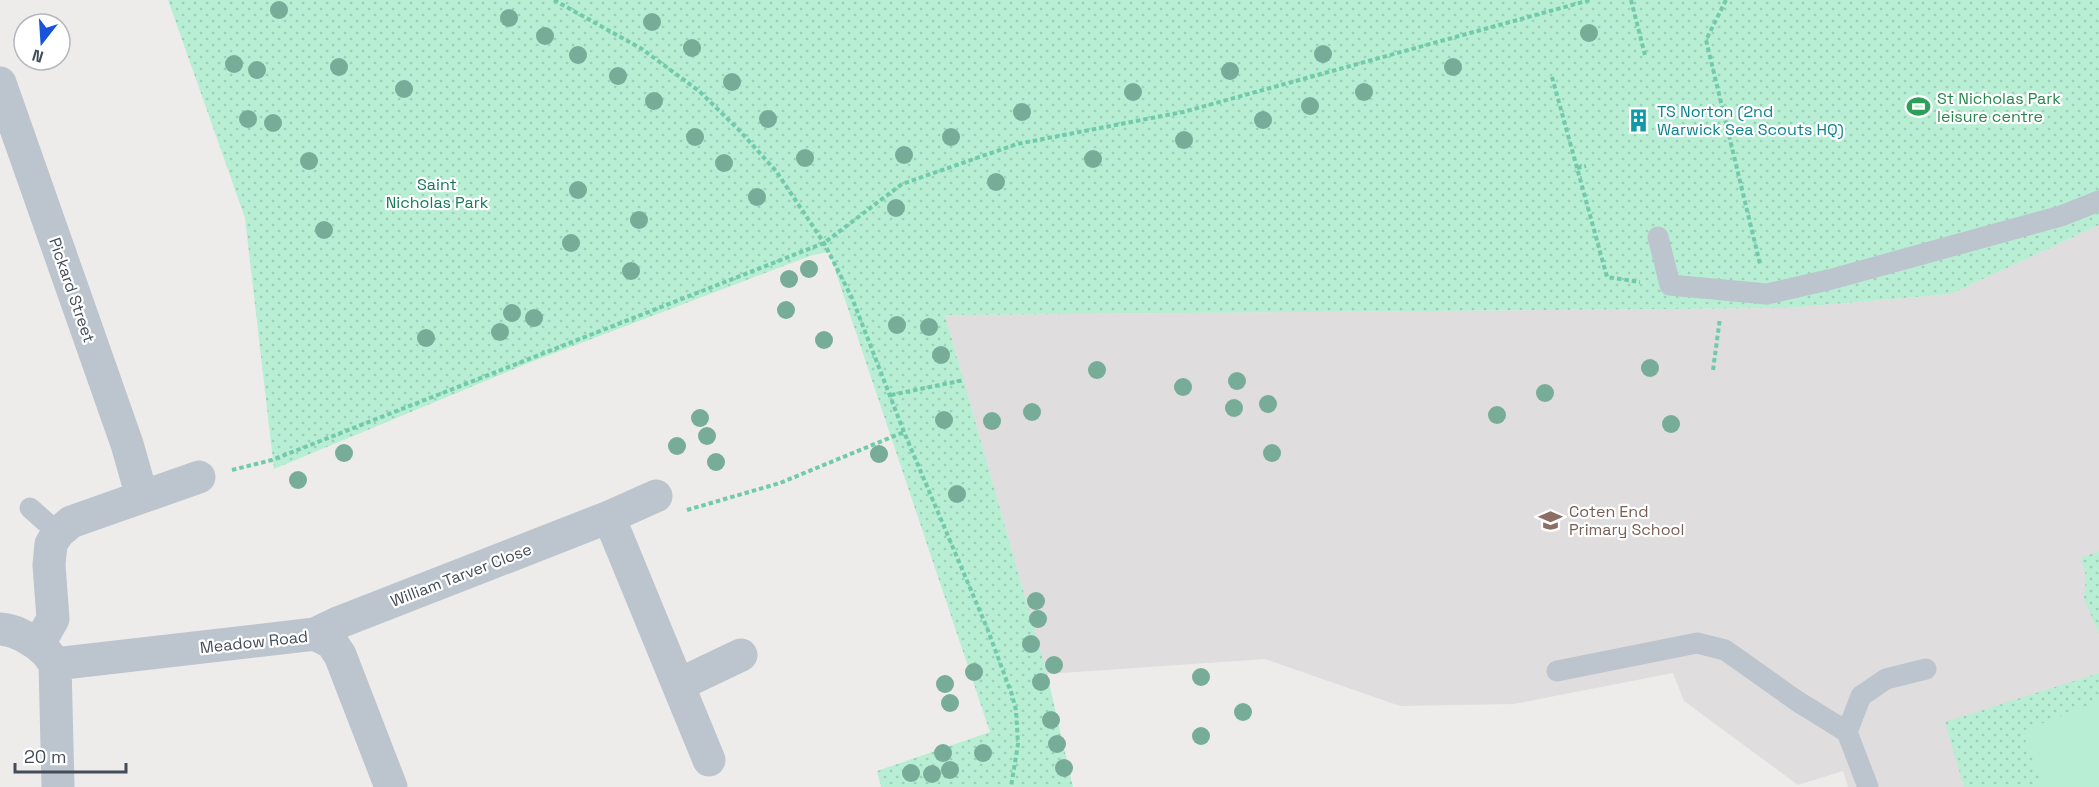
<svg xmlns="http://www.w3.org/2000/svg" width="2099" height="787" font-family="'Space Grotesk',sans-serif">
  <defs>
    <pattern id="park-dots" width="8" height="8" patternUnits="userSpaceOnUse" patternTransform="scale(1.5)"><rect width="8" height="8" fill="#b8eed4"/><path d="M2 2h.1M6 6h.1" fill="none" stroke="#9fceb8" stroke-width="1.8" stroke-linecap="round"/></pattern>
  </defs>
  <rect width="100%" height="100%" fill="#eeeceb"/>
  <path fill="#dfdddd" d="M2099,225V787H1848L1843,771L1798,785L1684,701L1673,673L1514,704L1400,706L1265,659L1047,674L945,315L1788,308L1951,294Z"/>
  <path fill="url(#park-dots)" d="M168,0H2099V225L1951,294L1788,308L945,315L1047,674L1073,787H881L877,771L990,732L829,252L813,255L531,362L274,469L245,218Z
    M2099,552V633L2084,599L2086,576L2081,557Z
    M2099,673V787H1964L1945,722Z"/>
  <path fill="#b8eed4" d="M2099,702V787H2043L2022,731Z"/>
  <g fill="none" stroke-linecap="round" stroke-linejoin="round">
    <path stroke="#71cbab" stroke-width="4" stroke-dasharray="4.5 3" stroke-linecap="butt" d="M554,0L642,49L699,91L738,129L776,171L824,243L852,298L904,432L987,628L1012,695L1016,710L1018,744L1011,787
      M1631,0L1645,55
      M1726,0L1706,40L1760,264
      M1552,77L1607,277L1640,282
      M1577,168L1586,166
      M1713,370L1720,318
      M891,395L964,380
      M232,470L272,460L824,243L902,184L1017,144L1183,112L1590,0
      M687,510L780,483L904,432"/>
    <path stroke="#bcc4ce" stroke-width="21" d="M1658,237L1670,285L1767,294L1832,279L2061,216L2099,201
      M30,508L58,533
      M1557,671L1697,643L1725,650L1797,701L1847,732L1868,787
      M1847,732L1861,696L1886,679L1926,669"/>
    <path stroke="#bcc4ce" stroke-width="33" d="M0,83L127,444L142,497L71,522L58,533L51,544L49,565L53,619L38,645L47,653L55,664L58,787
      M142,497L199,477
      M609,517L709,760
      M0,629C15,630 26,637 38,645
      M315,634L340,622L609,517L656,496
      M55,664L315,634L332,643L340,655L391,787
      M678,685L741,655"/>
  </g>
  <g fill="#77ac98">
    <circle cx="279" cy="10" r="9"/>
    <circle cx="509" cy="18" r="9"/>
    <circle cx="652" cy="22" r="9"/>
    <circle cx="1589" cy="33" r="9"/>
    <circle cx="545" cy="36" r="9"/>
    <circle cx="692" cy="48" r="9"/>
    <circle cx="1323" cy="54" r="9"/>
    <circle cx="578" cy="55" r="9"/>
    <circle cx="234" cy="64" r="9"/>
    <circle cx="339" cy="67" r="9"/>
    <circle cx="1453" cy="67" r="9"/>
    <circle cx="257" cy="70" r="9"/>
    <circle cx="1230" cy="71" r="9"/>
    <circle cx="618" cy="76" r="9"/>
    <circle cx="732" cy="82" r="9"/>
    <circle cx="404" cy="89" r="9"/>
    <circle cx="1133" cy="92" r="9"/>
    <circle cx="1364" cy="92" r="9"/>
    <circle cx="654" cy="101" r="9"/>
    <circle cx="1310" cy="106" r="9"/>
    <circle cx="1022" cy="112" r="9"/>
    <circle cx="248" cy="119" r="9"/>
    <circle cx="768" cy="119" r="9"/>
    <circle cx="1263" cy="120" r="9"/>
    <circle cx="273" cy="123" r="9"/>
    <circle cx="695" cy="137" r="9"/>
    <circle cx="951" cy="137" r="9"/>
    <circle cx="1184" cy="140" r="9"/>
    <circle cx="904" cy="155" r="9"/>
    <circle cx="805" cy="158" r="9"/>
    <circle cx="1093" cy="159" r="9"/>
    <circle cx="309" cy="161" r="9"/>
    <circle cx="724" cy="163" r="9"/>
    <circle cx="996" cy="182" r="9"/>
    <circle cx="578" cy="190" r="9"/>
    <circle cx="757" cy="197" r="9"/>
    <circle cx="896" cy="208" r="9"/>
    <circle cx="639" cy="220" r="9"/>
    <circle cx="324" cy="230" r="9"/>
    <circle cx="571" cy="243" r="9"/>
    <circle cx="809" cy="269" r="9"/>
    <circle cx="631" cy="271" r="9"/>
    <circle cx="789" cy="279" r="9"/>
    <circle cx="786" cy="310" r="9"/>
    <circle cx="512" cy="313" r="9"/>
    <circle cx="534" cy="318" r="9"/>
    <circle cx="897" cy="325" r="9"/>
    <circle cx="929" cy="327" r="9"/>
    <circle cx="500" cy="332" r="9"/>
    <circle cx="426" cy="338" r="9"/>
    <circle cx="824" cy="340" r="9"/>
    <circle cx="941" cy="355" r="9"/>
    <circle cx="1650" cy="368" r="9"/>
    <circle cx="1097" cy="370" r="9"/>
    <circle cx="1237" cy="381" r="9"/>
    <circle cx="1183" cy="387" r="9"/>
    <circle cx="1545" cy="393" r="9"/>
    <circle cx="1268" cy="404" r="9"/>
    <circle cx="1234" cy="408" r="9"/>
    <circle cx="1032" cy="412" r="9"/>
    <circle cx="1497" cy="415" r="9"/>
    <circle cx="700" cy="418" r="9"/>
    <circle cx="944" cy="420" r="9"/>
    <circle cx="992" cy="421" r="9"/>
    <circle cx="1671" cy="424" r="9"/>
    <circle cx="707" cy="436" r="9"/>
    <circle cx="677" cy="446" r="9"/>
    <circle cx="344" cy="453" r="9"/>
    <circle cx="1272" cy="453" r="9"/>
    <circle cx="879" cy="454" r="9"/>
    <circle cx="716" cy="462" r="9"/>
    <circle cx="298" cy="480" r="9"/>
    <circle cx="957" cy="494" r="9"/>
    <circle cx="1036" cy="601" r="9"/>
    <circle cx="1038" cy="619" r="9"/>
    <circle cx="1031" cy="644" r="9"/>
    <circle cx="1054" cy="665" r="9"/>
    <circle cx="974" cy="672" r="9"/>
    <circle cx="1201" cy="677" r="9"/>
    <circle cx="1041" cy="682" r="9"/>
    <circle cx="945" cy="684" r="9"/>
    <circle cx="950" cy="703" r="9"/>
    <circle cx="1243" cy="712" r="9"/>
    <circle cx="1051" cy="720" r="9"/>
    <circle cx="1201" cy="736" r="9"/>
    <circle cx="1057" cy="744" r="9"/>
    <circle cx="943" cy="753" r="9"/>
    <circle cx="983" cy="753" r="9"/>
    <circle cx="1064" cy="768" r="9"/>
    <circle cx="950" cy="770" r="9"/>
    <circle cx="911" cy="773" r="9"/>
    <circle cx="932" cy="774" r="9"/>
  </g>
  <defs>
    <symbol id="stadium-bare" viewBox="-9 -9 18 18"><path d="M0-5a6.5 5 0 1 0 0 10a6.5 5 0 1 0 0-10ZM-3.5-1.8h7v3.6h-7Z" fill="#2e9e5b" stroke="#fff" stroke-width="2.5" paint-order="stroke"/></symbol>
    <symbol id="building-bare" viewBox="-9 -9 18 18"><path d="M-4-6H4V6H1V3H-1V6H-4ZM-2.5-4.3h1.7v1.8h-1.7ZM.8-4.3h1.7v1.8H.8ZM-2.5-1h1.7V.8h-1.7ZM.8-1h1.7V.8H.8Z" fill="#0f9aa8" stroke="#fff" stroke-width="2.5" paint-order="stroke"/></symbol>
    <symbol id="school-bare" viewBox="-9 -9 18 18"><path d="M0-5L7-2L0 1L-7-2ZM-4 1L0 2.5L4 1V4Q0 6-4 4Z" fill="#8d6e63" stroke="#fff" stroke-width="2.5" paint-order="stroke"/></symbol>
  </defs>
  <g fill-rule="evenodd">
    <use href="#stadium-bare" x="1902" y="90" width="33" height="33"/>
    <use href="#building-bare" x="1622" y="104" width="33" height="33"/>
    <use href="#school-bare" x="1534" y="504" width="33" height="33"/>
  </g>
  <g text-anchor="middle" dominant-baseline="central" stroke-width="4.5" stroke-linejoin="round" paint-order="stroke">
    <g font-size="16" fill="#27864d" stroke="#fff" text-anchor="start">
      <text x="1937" y="98">St Nicholas Park<tspan x="1937" dy="18">leisure centre</tspan></text>
    </g>
    <g font-size="16" fill="#0d838f" stroke="#fff" text-anchor="start">
      <text x="1657" y="111">TS Norton (2nd<tspan x="1657" dy="18">Warwick Sea Scouts HQ)</tspan></text>
    </g>
    <g font-size="16" fill="#167855" stroke="#fff">
      <text x="437" y="184">Saint<tspan x="437" dy="18">Nicholas Park</tspan></text>
    </g>
    <g font-size="16" fill="#444c59" stroke="#fff">
      <text transform="translate(72 290) rotate(71)">Pickard Street</text>
      <text transform="translate(461 575) rotate(-21)">William Tarver Close</text>
      <text transform="translate(254 642) rotate(-6)">Meadow Road</text>
    </g>
    <g font-size="16" fill="#785e54" stroke="#fff" text-anchor="start">
      <text x="1569" y="511">Coten End<tspan x="1569" dy="18">Primary School</tspan></text>
    </g>
  </g>
  <g transform="translate(42 42) rotate(197)"><circle r="28" fill="#ffffff" stroke="#b4b7bd" stroke-width="1.5"/>
  <path d="M0-4.5L10 22L0 15L-10 22Z" fill="#1953db"/>
  <text y="-9" font-size="16" font-weight="bold" text-anchor="middle" fill="#444c59">N</text>
  </g>
  <path d="M15 763v9h111v-9" fill="none" stroke="#444c59" stroke-width="3"/>
  <text x="24" y="763" font-size="18" fill="#444c59" stroke="#ffffff" stroke-width="4.5" paint-order="stroke">20 m</text>
</svg>
